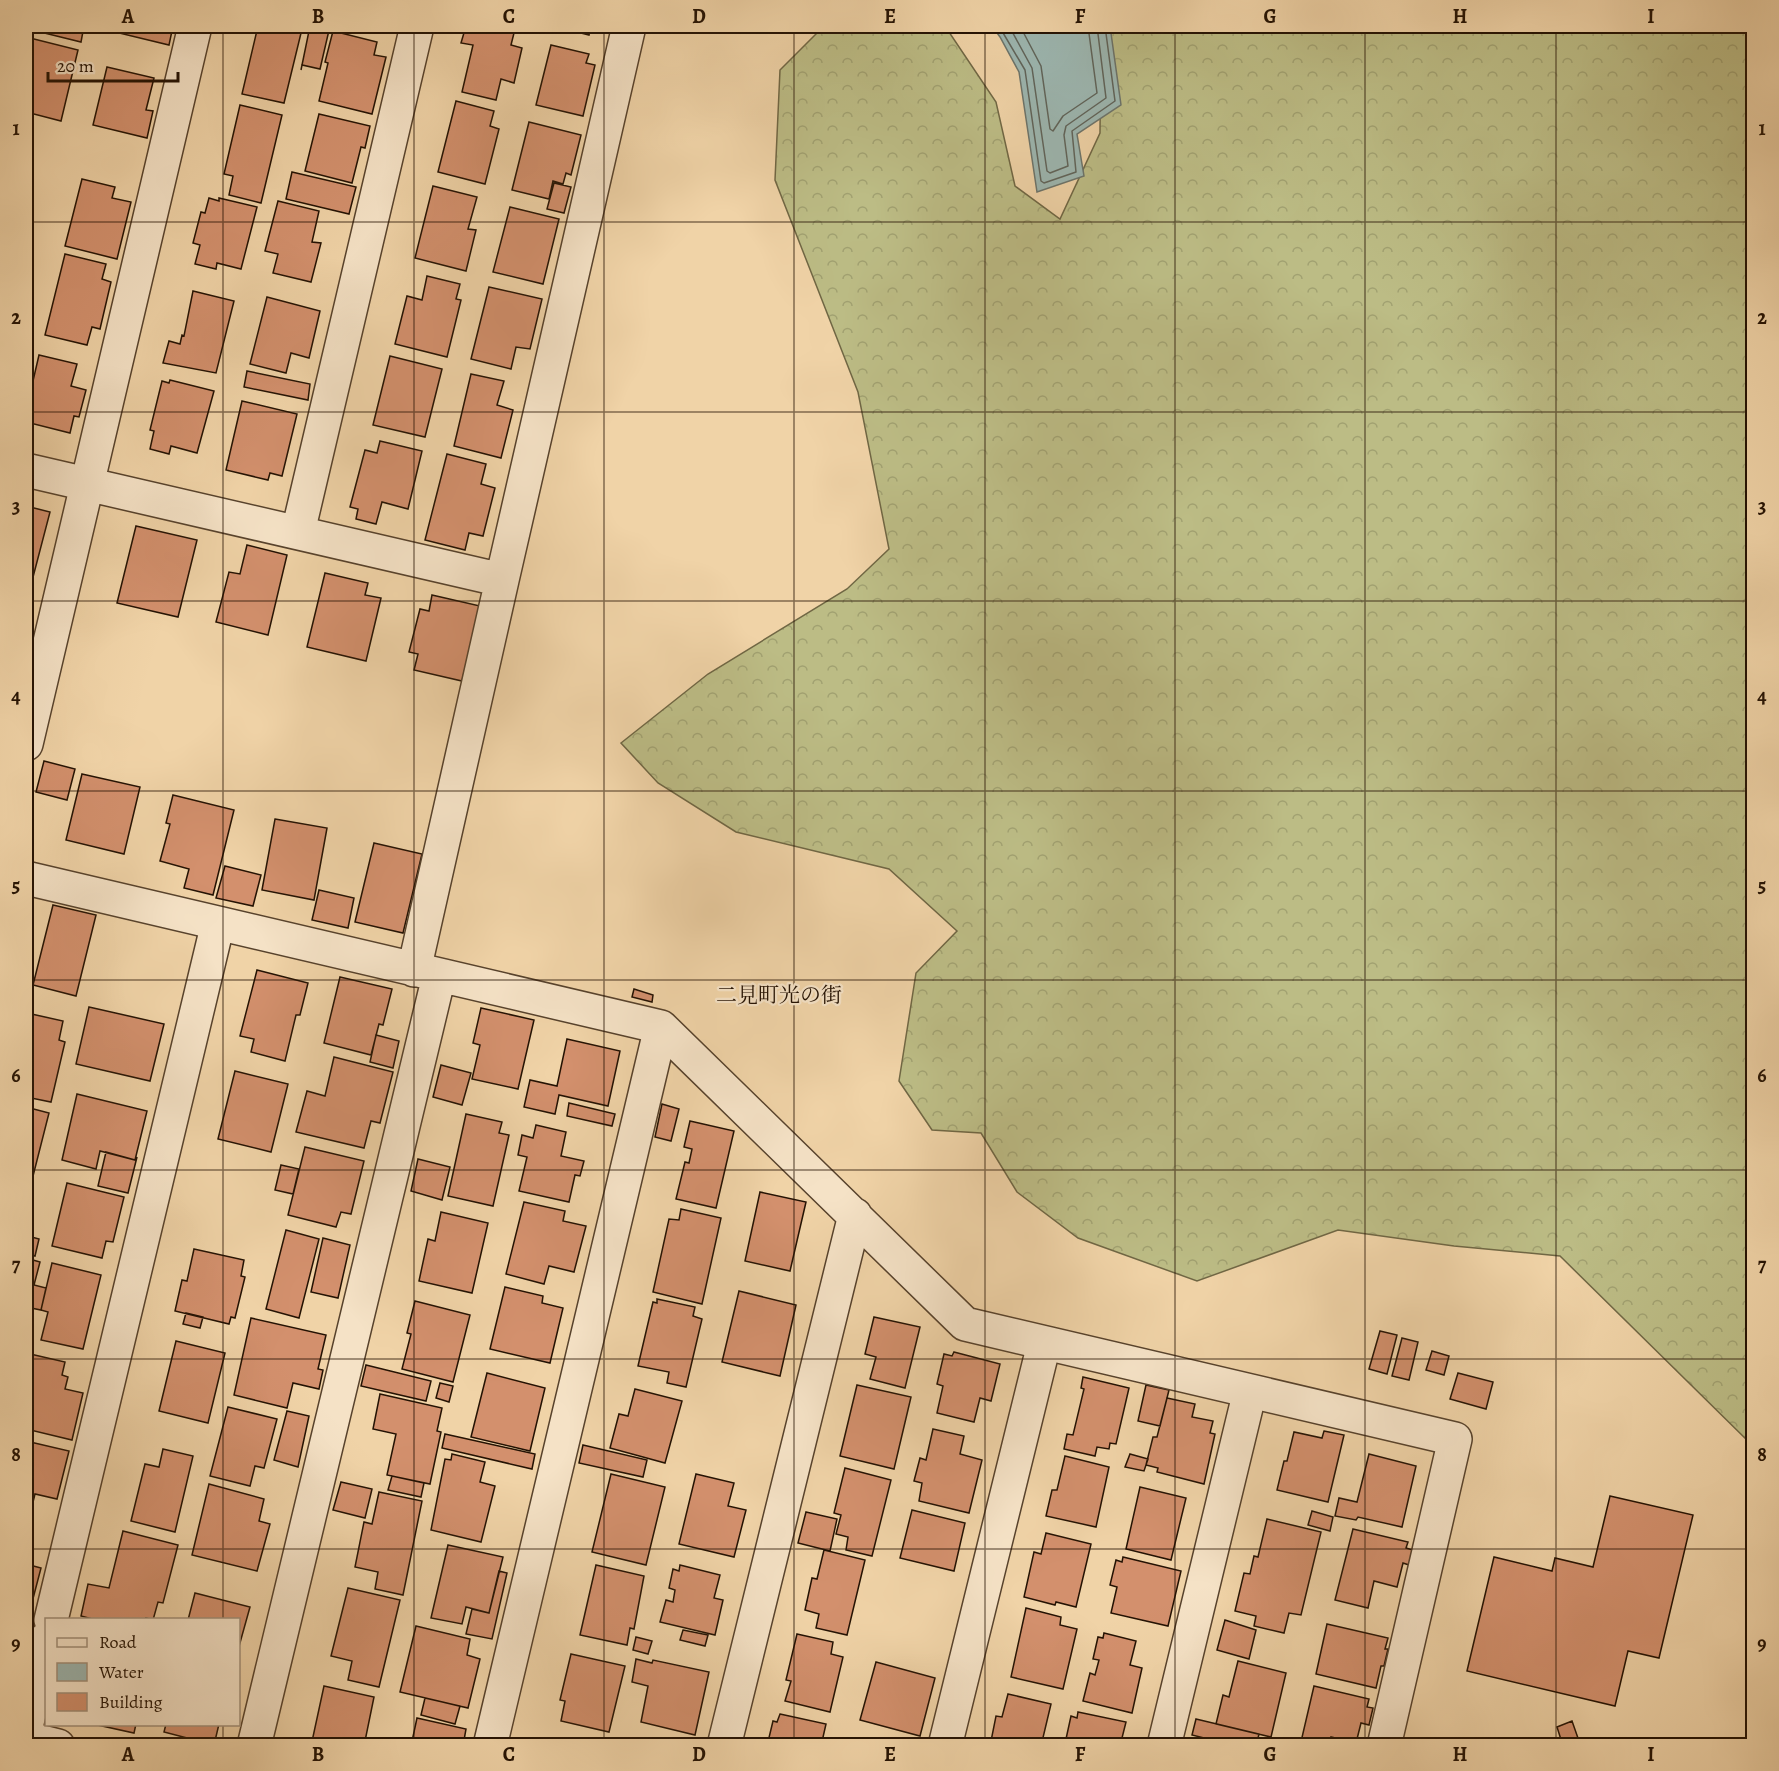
<svg xmlns="http://www.w3.org/2000/svg" width="1779" height="1771" font-family="Alegreya,'Noto Serif JP',serif">
  <defs>
    <pattern id="forest-crowns" width="20" height="18" patternUnits="userSpaceOnUse" patternTransform="scale(1.5)"><rect width="20" height="18" fill="#bcbc85"/><path d="M2 6a3 3 0 1 1 6 0M12 15a3 3 0 1 1 6 0" fill="none" stroke="#a1a171"/></pattern>
  </defs>
  <rect width="100%" height="100%" fill="#f0d3a7"/>
  <filter id="stains"><feTurbulence type="fractalNoise" baseFrequency=".00333" numOctaves="4"/><feColorMatrix values="0 0 0 0 .2 0 0 0 0 .09 0 0 0 0 .02 0 0 0 .5 -.17"/></filter>
  <radialGradient id="worn" r=".72"><stop offset=".6" stop-color="#630" stop-opacity="0"/><stop offset="1" stop-color="#630" stop-opacity=".3"/></radialGradient>
  <path fill="url(#forest-crowns)" stroke="#706744" stroke-width="1.5" d="M824,26H945L996,102L1015,186L1060,219L1100,133L1101,26H1753V1446L1560,1256L1454,1246L1338,1230L1197,1281L1078,1238L1017,1192L981,1133L932,1130L899,1081L916,973L957,931L889,869L736,832L658,783L621,743L708,674L847,589L889,549L858,392L775,180L780,70Z"/>
  <path fill="#9cb6b0" stroke="#6c746b" stroke-width="1.5" d="M992,26H1110L1121,105L1077,134L1084,176L1037,192L1019,72L1000,37Z"/>
  <g fill="none" stroke-linecap="round" stroke-linejoin="round">
    <path stroke="#60645a" stroke-width="1.5" d="M999,26L1025,70L1041,181L1044,183L1076,172L1072,131L1115,101L1105,26
      M1009,26L1032,68L1047,171L1050,173L1068,166L1064,135L1066,126L1106,98L1097,26
      M1020,26L1041,66L1050,129L1053,131L1063,116L1097,93L1088,26"/>
  </g>
  <path fill="#d3906d" stroke="#241203" stroke-width="1.5" d="M33,26H84L81,42L32,30Z
    M116,26H173L169,45L115,32Z
    M258,26H289L302,29L284,103L242,94Z
    M310,26H330L320,69L302,65L301,70Z
    M466,26H499L515,29L511,45L522,48L514,83L501,79L496,100L462,92L473,45L461,43Z
    M554,26H591L589,35Z
    M333,31L377,42L374,55L386,57L372,114L319,101L328,63L325,62Z
    M26,37L78,50L61,121L26,112Z
    M551,45L589,54L586,63L595,65L583,116L536,105Z
    M107,67L154,78L146,110L153,111L147,138L93,125Z
    M456,101L494,111L490,126L499,129L485,184L438,172Z
    M240,105L282,115L261,203L229,195L233,176L224,174Z
    M319,114L370,126L365,148L361,147L352,183L305,171Z
    M529,122L581,135L571,175L566,173L563,184L553,181L549,199L512,190Z
    M292,172L356,187L349,214L286,199Z
    M82,179L115,187L112,198L131,202L117,259L65,246Z
    M554,183L571,187L564,213L547,209Z
    M433,186L477,197L468,229L476,230L466,271L415,258Z
    M209,198L219,201V198L257,207L241,269L217,263L216,269L195,264L200,245L193,243L201,212L205,213Z
    M278,201L319,211L312,242L321,243L311,282L273,273L278,254L265,251Z
    M510,207L559,219L543,284L493,272Z
    M65,254L106,264L102,279L111,282L100,329L92,327L87,345L45,335Z
    M427,276L460,284L456,299L461,300L447,357L395,344L407,296L422,300Z
    M489,287L542,299L530,349L516,347L511,369L471,359Z
    M193,291L234,301L216,373L163,363L169,341L180,344L182,335L184,336Z
    M267,297L320,311L309,358L291,353L286,373L250,364Z
    M39,355L77,364L71,386L86,390L79,417L74,416L70,433L26,422V411Z
    M390,356L442,369L425,437L373,425Z
    M247,371L310,384L308,400L244,387Z
    M471,374L504,381L497,405L513,410L501,458L454,446Z
    M170,380L214,391L197,453L171,446L169,454L150,449L154,431L150,430L162,381L169,383Z
    M242,401L297,414L282,476L270,473L268,480L226,470Z
    M380,441L422,451L408,509L382,502L376,524L356,519L358,509L350,507L365,450L377,453Z
    M447,454L486,464L481,484L495,488L483,536L469,533L465,550L425,540Z
    M26,506L50,512L32,581L26,579Z
    M136,526L197,540L178,617L117,603Z
    M247,545L287,555L268,635L216,622L229,572L240,574Z
    M325,573L368,583L365,595L381,598L366,661L307,647Z
    M432,595L480,606L462,681L414,670L418,654L409,652L420,609L429,611Z
    M44,761L75,769L67,800L36,792Z
    M82,774L140,787L124,854L66,840Z
    M173,795L234,810L213,895L184,888L189,869L160,861L170,824L166,823Z
    M275,819L327,828L314,900L262,890Z
    M374,843L422,854L403,933L355,922Z
    M225,866L261,875L253,906L216,898Z
    M319,890L354,898L348,928L312,920Z
    M53,905L96,915L76,996L33,985Z
    M257,970L308,983L300,1015H296L285,1061L251,1052L254,1039L240,1036Z
    M340,977L392,989L383,1025L379,1024L371,1055L324,1043Z
    M634,989L653,995L652,1002L632,997Z
    M89,1007L164,1024L150,1081L76,1064Z
    M481,1008L534,1020L518,1089L472,1079L480,1045L473,1043Z
    M27,1013L63,1021L59,1040L65,1042L51,1102L26,1097Z
    M376,1035L399,1041L393,1068L370,1062Z
    M567,1039L620,1051L608,1106L559,1095L555,1114L524,1107L530,1080L557,1086Z
    M334,1057L393,1072L380,1123L371,1121L364,1148L296,1132L307,1091L325,1096Z
    M441,1065L471,1073L462,1105L433,1097Z
    M235,1071L288,1084L271,1152L218,1139Z
    M77,1094L147,1111L135,1160L100,1151L96,1169L62,1160Z
    M569,1103L615,1114L612,1126L567,1116Z
    M662,1104L679,1109L671,1141L655,1137Z
    M26,1107L49,1113L31,1184L26,1182Z
    M466,1114L502,1122L499,1133L509,1135L493,1206L448,1196Z
    M690,1121L734,1131L716,1208L676,1199L685,1162L689,1163L692,1149L684,1147Z
    M536,1125L566,1132L561,1156L584,1161L580,1176L575,1175L569,1202L519,1191L527,1157L518,1155L522,1135L533,1138Z
    M305,1147L364,1161L351,1214L341,1212L336,1227L288,1215Z
    M106,1152L135,1160L137,1157L128,1193L98,1186Z
    M418,1159L450,1167L442,1200L411,1191Z
    M281,1165L299,1169L293,1194L275,1190Z
    M67,1183L124,1197L113,1242L106,1241L102,1258L52,1246Z
    M760,1192L806,1202L790,1271L745,1261Z
    M524,1202L565,1211L563,1221L586,1226L574,1272L549,1266L544,1284L506,1274Z
    M681,1209L721,1218L702,1304L653,1292L669,1219L679,1220Z
    M441,1212L488,1223L472,1293L419,1281L428,1239L435,1241Z
    M286,1230L319,1239L299,1318L266,1309Z
    M28,1236L39,1239L35,1256L26,1254Z
    M323,1238L350,1245L338,1298L311,1292Z
    M194,1249L244,1260L241,1276L245,1277L235,1318L231,1317L229,1324L175,1311L182,1280L187,1281Z
    M26,1258L40,1262L34,1285L46,1288L41,1310L26,1307Z
    M52,1263L101,1275L83,1349L41,1340L48,1312L41,1310Z
    M505,1287L543,1296L542,1303L563,1308L550,1363L490,1349Z
    M739,1291L796,1305L780,1376L722,1362Z
    M657,1299L695,1307L693,1316L702,1319L686,1387L667,1383L669,1372L638,1366L653,1302L657,1303Z
    M415,1301L470,1315L453,1382L402,1369L411,1334L407,1333Z
    M186,1313L203,1317L200,1328L183,1324Z
    M874,1317L920,1327L905,1388L870,1379L876,1357L865,1354Z
    M251,1318L326,1335L318,1369L323,1370L319,1389L293,1383L287,1408L234,1395Z
    M1380,1331L1397,1335L1387,1374L1369,1369Z
    M1402,1338L1418,1342L1409,1380L1392,1376Z
    M176,1341L225,1353L208,1423L159,1411Z
    M1432,1351L1449,1356L1444,1375L1426,1370Z
    M954,1352L1000,1364L991,1401L980,1398L974,1422L937,1413L943,1386L937,1384L944,1354L952,1356Z
    M26,1353L65,1362L62,1375L68,1377L65,1389L83,1393L72,1440L26,1429Z
    M366,1365L431,1381L426,1401L361,1386Z
    M487,1373L545,1388L530,1451L471,1437Z
    M1458,1373L1493,1382L1486,1409L1450,1399Z
    M1083,1377L1129,1388L1116,1444L1110,1443L1109,1449L1097,1447L1095,1456L1064,1449L1067,1434L1073,1435L1084,1389L1081,1388Z
    M440,1383L453,1386L449,1402L436,1398Z
    M857,1385L911,1397L894,1469L840,1456Z
    M1146,1385L1169,1390L1160,1426L1138,1421Z
    M635,1389L682,1401L665,1463L610,1448L619,1414L628,1416Z
    M380,1394L442,1408L437,1431L441,1432L430,1484L387,1475L396,1434L373,1429Z
    M1167,1398L1195,1404L1192,1417L1213,1421L1210,1433L1215,1434L1204,1484L1157,1472L1158,1468L1146,1465L1153,1437H1157Z
    M228,1407L277,1419L264,1468L255,1466L250,1486L210,1476Z
    M287,1411L309,1416L298,1467L274,1460Z
    M933,1429L964,1436L960,1454L982,1460L969,1513L919,1501L922,1483L914,1481L920,1458L926,1460Z
    M1324,1431L1344,1435L1328,1502L1277,1490L1284,1461H1287L1294,1432L1322,1438Z
    M445,1434L535,1454L532,1469L442,1448Z
    M26,1441L69,1451L57,1499L35,1494L30,1514L26,1513Z
    M583,1445L647,1460L643,1477L579,1463Z
    M163,1449L193,1456L175,1532L131,1521L145,1464L159,1467Z
    M452,1454L485,1462L480,1482L495,1486L481,1542L431,1530L445,1459L451,1460Z
    M1130,1454L1148,1459L1144,1471L1125,1467Z
    M1369,1454L1416,1466L1402,1527L1358,1517L1356,1520L1335,1516L1339,1498L1357,1502Z
    M1065,1456L1109,1467L1096,1527L1046,1516L1052,1490H1057Z
    M845,1468L891,1480L872,1556L846,1550L848,1537L836,1534L841,1515L834,1513Z
    M611,1474L665,1487L646,1565L592,1552Z
    M696,1474L734,1483L728,1506L746,1510L734,1557L679,1544Z
    M392,1476L424,1483L421,1497L388,1490Z
    M341,1482L372,1489L365,1518L333,1510Z
    M209,1484L264,1499L259,1521L270,1524L257,1571L192,1555Z
    M1140,1487L1186,1498L1171,1560L1126,1549Z
    M379,1492L422,1501L403,1595L375,1589L378,1572L355,1567L364,1522L372,1524Z
    M1610,1496L1693,1515L1659,1658L1628,1651L1615,1706L1467,1671L1494,1557L1552,1571L1555,1558L1593,1567Z
    M912,1510L965,1523L954,1571L900,1558Z
    M1312,1511L1333,1517L1330,1531L1308,1525Z
    M806,1512L837,1519L830,1551L798,1543Z
    M1267,1519L1321,1532L1301,1615L1289,1613L1284,1633L1254,1626L1256,1616L1235,1611L1244,1573L1250,1574L1254,1556L1258,1557Z
    M1353,1529L1408,1542L1406,1548L1413,1550L1409,1565L1403,1563L1397,1587L1374,1581L1368,1608L1335,1600Z
    M123,1531L178,1545L163,1603L158,1602L153,1620L146,1618V1620H96L81,1616L88,1584L109,1588Z
    M1046,1533L1091,1544L1076,1607L1056,1602L1055,1605L1024,1597L1034,1552L1041,1554Z
    M448,1545L503,1557L489,1613L466,1607L462,1624L431,1618Z
    M824,1550L865,1560L847,1635L816,1628L819,1614L805,1610L812,1578L817,1579Z
    M1123,1557L1181,1571L1168,1626L1111,1613L1117,1587L1110,1585L1116,1560L1122,1562Z
    M26,1564L41,1568L29,1614L26,1613Z
    M596,1565L644,1576L634,1629L630,1628L627,1645L580,1635Z
    M680,1565L720,1575L714,1598L723,1600L715,1635L660,1622L666,1600L673,1602L675,1590L669,1588L673,1569L679,1571Z
    M499,1571L507,1573L492,1639L466,1634L472,1609L489,1613Z
    M348,1588L400,1600L379,1687L348,1680L352,1661L331,1656Z
    M195,1593L250,1607L238,1650V1620H188Z
    M1026,1608L1061,1617L1060,1625L1077,1629L1063,1689L1011,1677Z
    M1225,1620L1256,1630L1249,1659L1217,1650Z
    M1327,1624L1388,1638L1385,1649H1388L1384,1666H1381L1376,1688L1316,1674Z
    M416,1626L470,1639L467,1655L480,1659L468,1708L400,1692Z
    M683,1630L708,1635L705,1646L680,1640Z
    M1104,1633L1136,1641L1130,1665L1142,1668L1132,1713L1083,1701L1090,1673L1095,1675L1099,1660L1093,1659L1098,1637L1103,1638Z
    M797,1634L833,1642L831,1654L843,1657L830,1712L785,1701L791,1681L786,1680Z
    M636,1637L652,1641L648,1654L633,1650Z
    M571,1654L625,1666L609,1732L561,1721L565,1701L560,1700Z
    M636,1659L652,1663L653,1660L709,1672L695,1735L641,1722L648,1686L632,1682Z
    M1238,1661L1286,1673L1271,1737L1216,1724L1223,1695L1229,1697Z
    M876,1662L935,1678L920,1736L860,1720Z
    M324,1686L374,1697L364,1746H311Z
    M1314,1686L1369,1699L1367,1707L1373,1708L1369,1725L1361,1723L1356,1743L1331,1737L1329,1746H1300Z
    M1008,1694L1051,1704L1041,1746H990L996,1716L1002,1717Z
    M425,1698L460,1706L455,1724L421,1715Z
    M1078,1712L1126,1722L1120,1746H1073L1074,1741L1066,1739L1071,1716L1077,1718Z
    M780,1714L826,1724L821,1746H767L773,1721L777,1722Z
    M417,1718L466,1729L463,1746H411Z
    M1196,1719L1259,1734L1256,1746H1236L1192,1735Z
    M1572,1721L1579,1741L1563,1746L1557,1727Z
    M93,1724H136L134,1733Z
    M166,1724H219L214,1745L164,1732Z"/>
  <g fill="none" stroke-linecap="round" stroke-linejoin="round">
    <defs>
      <path id="street" d="M26,470L502,580L629,26
        M298,532L417,26
        M26,744L195,26
        M26,878L661,1027L965,1324L1455,1439L1384,1746
        M414,970L502,580
        M51,1620L218,923
        M26,1727L46,1639
        M26,1738L58,1746
        M254,1746L439,976
        M490,1746L661,1027
        M724,1746L855,1215
        M945,1746L1044,1344
        M1164,1746L1250,1391"/>
    </defs>
    <use href="#street" stroke="#57422c" stroke-width="36"/>
    <use href="#street" stroke="#f5e2c6" stroke-width="33"/>
  </g>
  <path fill="none" stroke="#241203" stroke-width="1.5" stroke-opacity="0.55" d="M223,26V1620M414,26V1746M604,26V1746M794,26V1746M985,26V1746M1175,26V1746M1365,26V1746M1556,26V1746M26,222H1754M26,412H1754M26,601H1754M26,791H1754M26,980H1754M26,1170H1754M26,1359H1754M26,1549H1754M223,1724V1746"/>
  <g text-anchor="middle" dominant-baseline="central" stroke-width="4.5" stroke-linejoin="round" paint-order="stroke">
    <g font-size="21" fill="#241203" stroke="#f5e2c6">
      <text x="779" y="995">二見町光の街</text>
    </g>
  </g>
  <rect width="1779" height="1771" fill="none" stroke="#f0d3a7" stroke-width="66"/>
  <rect x="45" y="1618" width="195" height="108" fill="#f5e2c6" stroke="#a18f78" stroke-width="1.5"/>
  <rect x="57" y="1638" width="30" height="9" fill="#f5e2c6" stroke="#a18f78" stroke-width="1.5"/>
  <text x="99" y="1648" font-size="18" fill="#241203">Road</text>
  <rect x="57" y="1663" width="30" height="18" fill="#9cb6b0" stroke="#a18f78" stroke-width="1.5"/>
  <text x="99" y="1678" font-size="18" fill="#241203">Water</text>
  <rect x="57" y="1693" width="30" height="18" fill="#d3906d" stroke="#a18f78" stroke-width="1.5"/>
  <text x="99" y="1708" font-size="18" fill="#241203">Building</text>
  <path d="M48 72v9h130v-9" fill="none" stroke="#241203" stroke-width="3"/>
  <text x="57" y="72" font-size="18" fill="#241203" stroke="#f5e2c6" stroke-width="4.5" paint-order="stroke">20 m</text>
  <rect x="33" y="33" width="1713" height="1705" fill="none" stroke="#241203" stroke-width="2"/>
  <g font-size="20" text-anchor="middle" font-weight="bold" fill="#241203">
    <text x="128" y="23">A</text>
    <text x="318" y="23">B</text>
    <text x="509" y="23">C</text>
    <text x="699" y="23">D</text>
    <text x="890" y="23">E</text>
    <text x="1080" y="23">F</text>
    <text x="1270" y="23">G</text>
    <text x="1460" y="23">H</text>
    <text x="1651" y="23">I</text>
    <text x="16" y="135">1</text>
    <text x="1762" y="135">1</text>
    <text x="16" y="324">2</text>
    <text x="1762" y="324">2</text>
    <text x="16" y="513">3</text>
    <text x="1762" y="513">3</text>
    <text x="16" y="703">4</text>
    <text x="1762" y="703">4</text>
    <text x="16" y="892">5</text>
    <text x="1762" y="892">5</text>
    <text x="16" y="1082">6</text>
    <text x="1762" y="1082">6</text>
    <text x="16" y="1271">7</text>
    <text x="1762" y="1271">7</text>
    <text x="16" y="1461">8</text>
    <text x="1762" y="1461">8</text>
    <text x="16" y="1650">9</text>
    <text x="1762" y="1650">9</text>
    <text x="128" y="1761">A</text>
    <text x="318" y="1761">B</text>
    <text x="509" y="1761">C</text>
    <text x="699" y="1761">D</text>
    <text x="890" y="1761">E</text>
    <text x="1080" y="1761">F</text>
    <text x="1270" y="1761">G</text>
    <text x="1460" y="1761">H</text>
    <text x="1651" y="1761">I</text>
  </g>
  <rect width="100%" height="100%" filter="url(#stains)"/>
  <rect width="100%" height="100%" fill="url(#worn)"/>
</svg>
